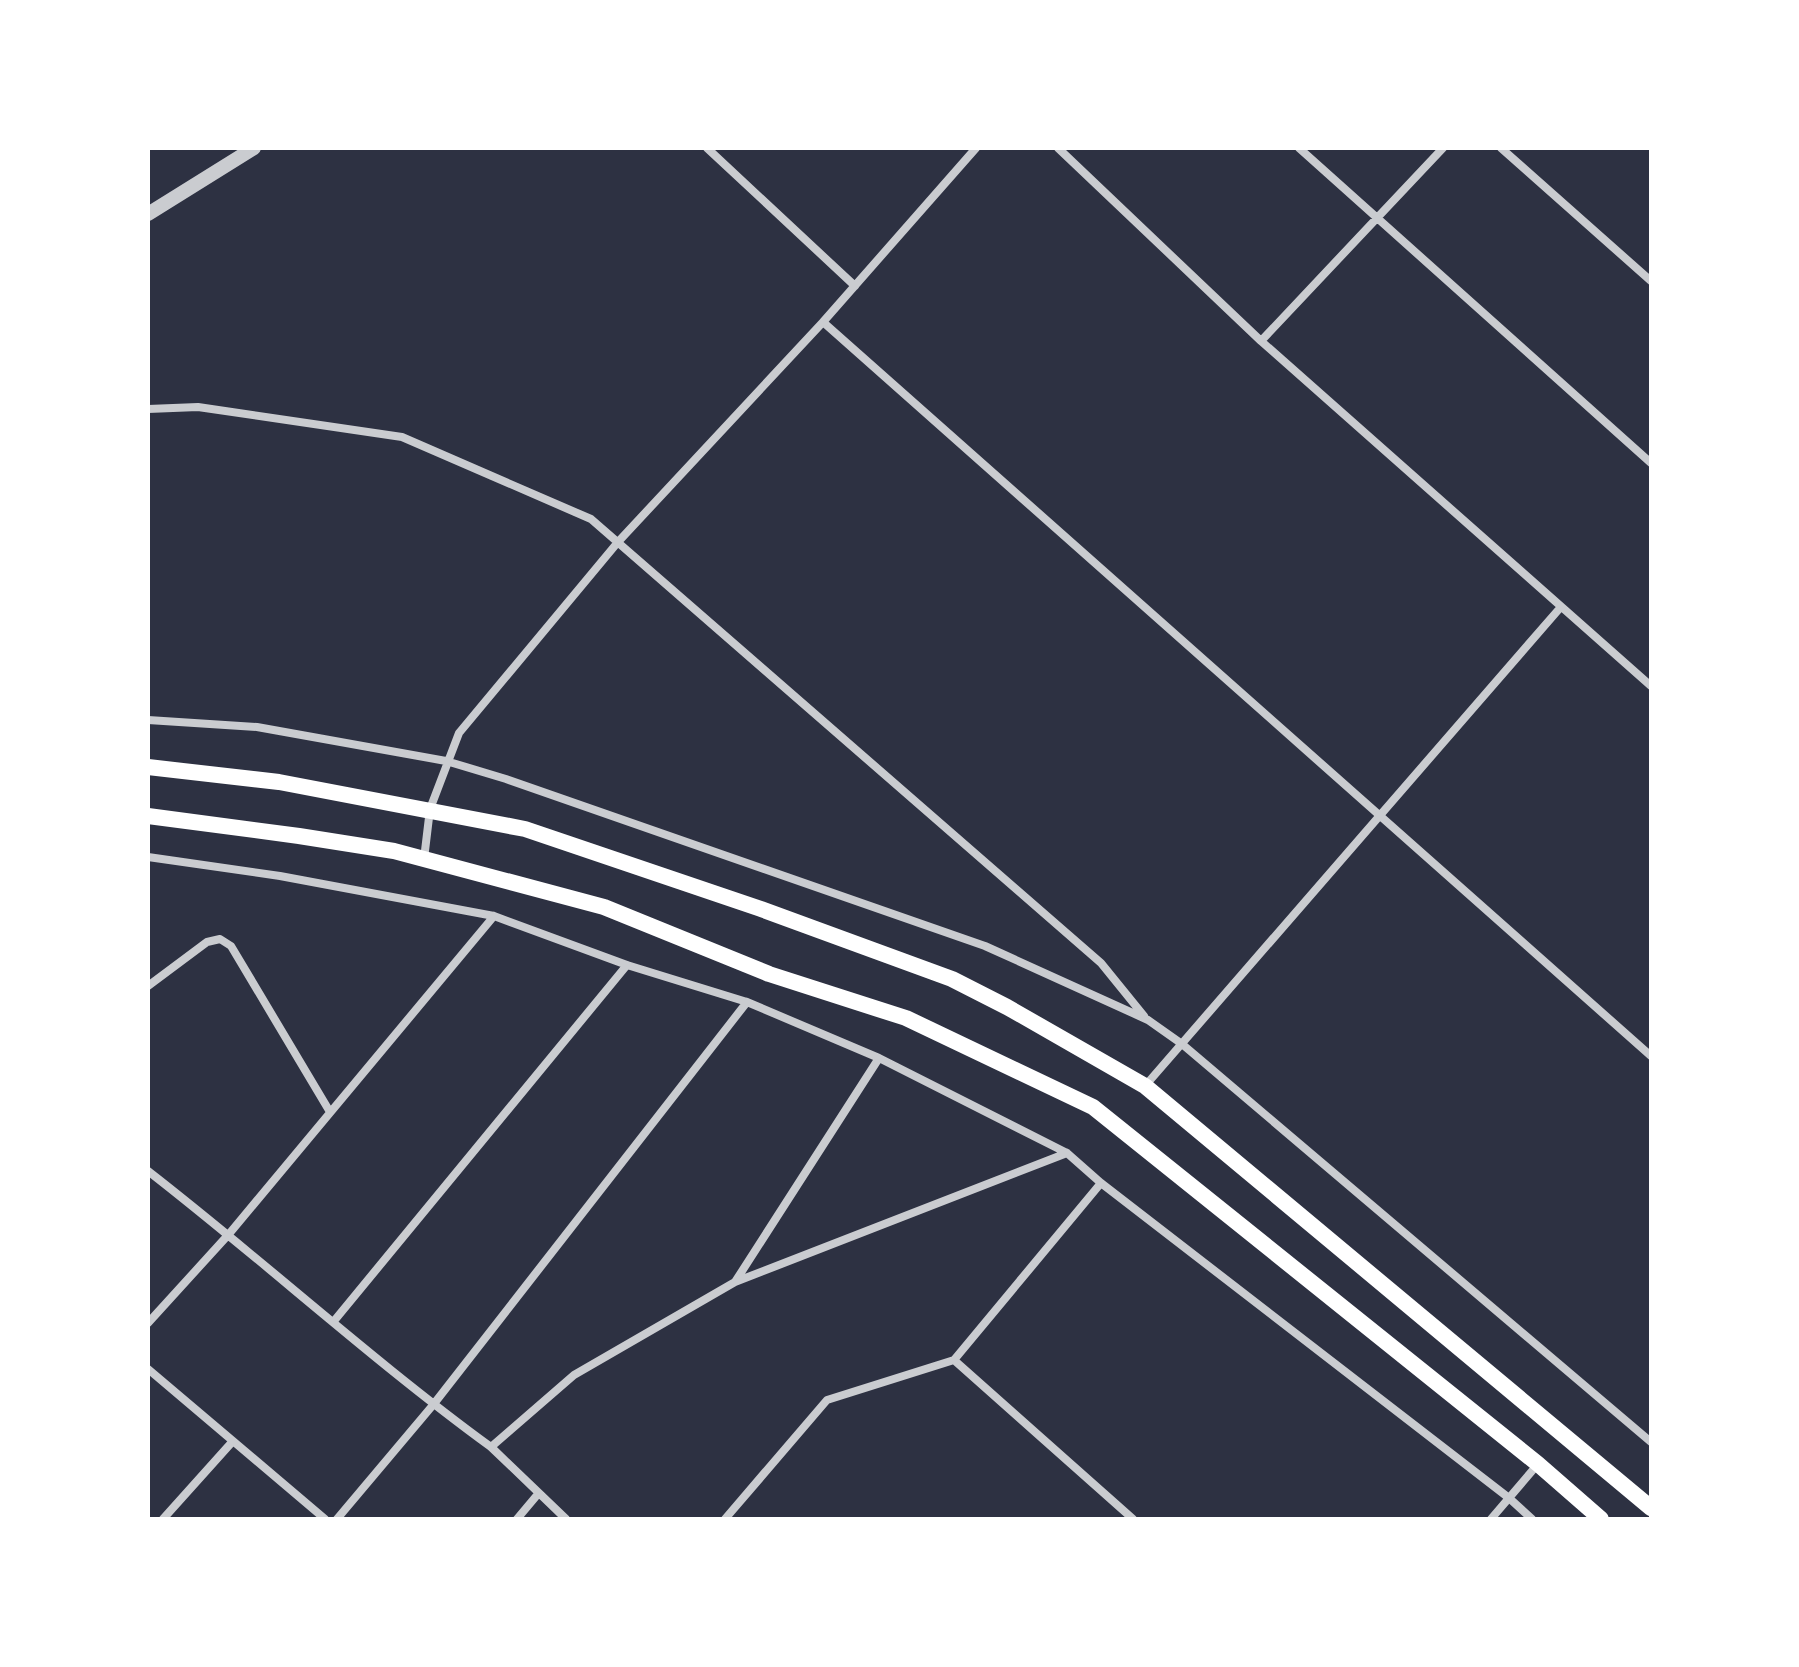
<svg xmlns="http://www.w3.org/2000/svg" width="1799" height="1667" font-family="'DM Sans',sans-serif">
  <rect width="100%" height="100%" fill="#2d3142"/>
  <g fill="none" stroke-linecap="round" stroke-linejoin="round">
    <path stroke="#caccd0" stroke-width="8" d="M707,148L855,286
      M1058,148L1261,341L1651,686
      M1299,148L1651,463
      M1501,148L1651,281
      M823,322L1651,1056
      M1261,341L1443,148
      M148,409L198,407L402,437L591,519L1101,963L1144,1016
      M148,720L257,727L446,761L506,779L985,946L1148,1020L1182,1044L1651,1442
      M148,857L280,876L494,916L627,965L747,1002L879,1058L1067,1153L1101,1183L1509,1498L1532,1519
      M424,859L430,809L459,733L618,542L823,322L976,148
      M148,986L207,942L220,939L231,946L330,1112
      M1145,1086L1560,608
      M148,1171C264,1261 373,1361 491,1447L574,1375L735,1282L879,1058
      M735,1282L1067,1153
      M334,1321L627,965
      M148,1323L229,1234L494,916
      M954,1360L1133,1519
      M148,1369L325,1519
      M491,1447L566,1519
      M163,1519L233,1441
      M337,1519L433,1405L747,1002
      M517,1519L538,1494
      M725,1519L827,1400L954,1360L1101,1183
      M1491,1519L1538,1464"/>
    <path stroke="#caccd0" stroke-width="14" d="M148,214L254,148"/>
    <path stroke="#fff" stroke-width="16" d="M148,767L279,782L525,829L761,909L952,979L1007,1007L1145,1086L1651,1508
      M148,816L299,836L394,851L604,907L769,974L906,1018L1093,1107L1538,1464L1601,1519"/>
  </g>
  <rect width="1799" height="1667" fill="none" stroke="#ffffff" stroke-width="300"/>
</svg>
